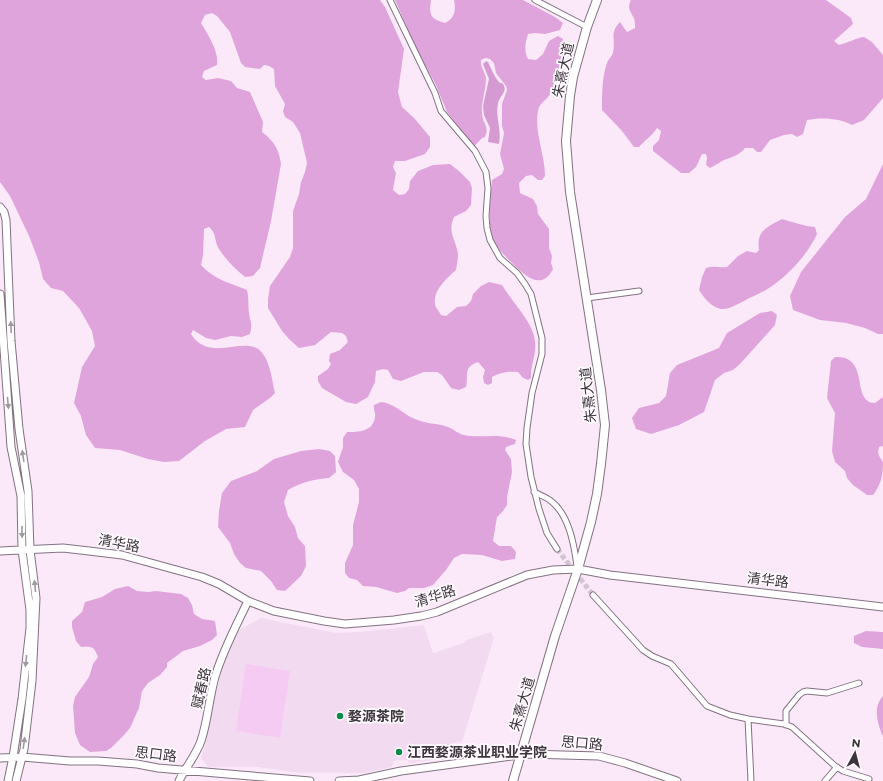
<svg xmlns="http://www.w3.org/2000/svg" width="883" height="781" font-family="Montserrat,'Noto Sans SC',sans-serif">
  <rect width="100%" height="100%" fill="#fbe9f9"/>
  <path fill="#f2dbf0" d="M261,618L336,633L360,632L424,625L433,653L464,643L466,640L491,632L494,638L462,742L452,743L454,757L410,763L407,760L394,761L392,767L365,773H300L258,767H208L201,758L207,738L215,695L226,658L239,630Z"/>
  <path fill="#f5cbf3" d="M246,664L290,671L280,738L236,731Z"/>
  <path fill="#e0a4dd" d="M0,0H380L385,7L404,49L398,92L402,107L414,118L430,137V147L425,154L405,161H395L393,167L396,173L393,190L399,195L405,194L409,189L410,181L418,171L433,165L450,164L460,172L470,182L472,188L471,205L466,211L454,217C447,233 456,239 458,254C458,259 457,265 456,270C447,278 433,290 435,304C435,307 439,311 441,315L446,316L457,307L466,306L471,301L473,294L481,286L489,282L502,285C512,302 533,322 535,341C537,354 530,366 531,378L528,380L523,378L518,372C509,371 501,372 492,377V383L488,385L484,383L483,377L485,370L478,362C462,368 469,375 466,387L459,390L451,388L442,375L437,372H424L401,381L393,379L388,370L383,369L376,371L375,382L368,397L356,404L346,402L322,388L318,381V376L328,369L331,364L329,361L330,354L340,350L348,342L346,336L342,333L331,332L315,345L299,348L289,339L282,331L268,308V299L270,286L290,257L293,248V211L299,194L301,182L305,172L307,163L300,133L293,122L285,117L283,111L285,104L275,86L274,69L269,66L264,65L260,69L245,67L241,63L230,32L217,16L212,13L205,15L201,23C208,35 219,51 217,65L204,71L202,77L206,80L218,78L231,81L237,88L250,92L263,122L262,132C274,141 279,149 281,164L271,221L260,268L253,276L245,277C235,269 226,260 219,249C214,242 217,233 209,227L204,229L203,255L201,265C213,279 230,283 247,290C249,298 248,305 249,313C250,324 253,321 250,334L242,337L231,336L215,340L206,338L193,330L191,334C210,365 248,332 263,354C271,365 272,381 275,393L270,398L253,410L245,427L226,429L205,441L179,461L164,462L148,459L120,450L95,448L86,435L81,416L74,403L82,367L95,346L92,331L79,308L63,291L51,288L43,279L39,262L29,236L10,196L0,182Z
    M395,0H431C429,15 430,19 445,23C455,18 456,10 454,0H523L555,17L563,23L560,30L545,34L535,33L528,34C525,43 524,51 528,59L536,60L543,54L549,41L558,36L563,39C562,57 558,78 550,94C547,100 539,103 538,111C534,133 545,154 545,176L542,180H538L532,175L526,176L519,183L520,193L533,199L537,206L538,214L549,229V248L552,256L551,263L553,269C542,291 525,276 514,265C505,256 496,248 492,236C487,218 491,198 492,180L502,174L504,169L500,154L504,133L502,126V104L507,90L506,86L496,73L494,63L490,59L485,58L481,60C480,67 485,72 486,78C486,90 481,102 482,113C482,123 490,126 485,137C479,139 479,143 474,146L447,112L435,83L417,51Z
    M631,0H826L851,18L853,24L834,41L839,45C848,43 855,38 864,37L872,42L883,55V98L864,120L852,125C840,118 821,117 807,120L803,134L797,137L792,134L784,135L770,140L761,152H757L753,148H745C739,156 731,157 722,161C718,163 715,166 710,168L706,165L707,158L706,154H702L696,167L689,173H681L653,151V146L659,140L661,131L657,128C652,136 645,140 639,147H634L622,131L602,110C602,95 602,76 607,63C608,59 613,56 613,52C616,39 609,33 620,22L627,32L635,28C635,25 635,21 634,18C630,11 627,8 631,0Z
    M883,164V334H878L865,328L846,323L820,320L793,310L790,296L801,272L845,217L866,199Z
    M782,219C793,222 803,226 815,227L817,234C806,257 787,277 766,290C759,294 751,297 744,301C737,304 729,310 721,309C711,307 704,298 699,290L702,277L706,268C714,265 719,268 727,267L738,256L747,251L756,253L759,250C756,231 767,227 782,219Z
    M772,311L777,315L775,325L740,364L733,370L724,373L715,380L704,412L679,425L651,434L636,429L632,418L639,408L659,403L666,396L670,373L677,365L719,348L727,333L760,313Z
    M835,357C871,355 850,402 875,403L883,397V446L879,447C877,454 879,456 883,462C883,475 881,485 873,495H867L853,485L847,478L845,471L835,462L832,451L835,413L827,398L831,361Z
    M381,402C394,403 403,414 415,419C425,424 438,423 448,427C454,429 458,434 464,435C482,439 497,432 516,440L515,444L506,447L505,450L511,459L512,472L507,497V505L503,511L497,517L493,541L499,546H511L516,552L515,559L502,561L482,555L462,554L454,558L446,570L433,585L424,588H409L405,591L397,593L376,587L363,586L357,580L349,578L345,573V563L353,545V525L359,502V489L354,480L343,472L338,462L343,447V438L347,432C358,432 373,432 375,417C376,413 373,410 374,405Z
    M319,449L330,451L335,456L336,472L329,478C314,479 302,482 288,490L284,502L288,516L295,527L298,538L305,546L306,566L301,576L285,591L277,590L271,581L261,571L246,568L240,563L234,554L230,543L218,527L219,511L222,493L231,481L257,471L274,459L301,451Z
    M128,586L137,591L148,592L156,591L181,594L188,598L192,605L194,614L202,619L215,621L217,635L212,640L200,646L183,651L167,663V667L160,675L148,683L142,691L139,708L130,728L125,734L111,748L106,751L90,752L80,745L75,733L73,706L75,697L89,677L93,664L98,657C94,647 93,646 81,647L76,641L72,627V621L82,612L85,602L102,597L115,589Z
    M866,631L883,632V649L862,647L854,643V636Z
    M883,696V737C878,724 872,708 883,696Z"/>
  <path fill="#d59ad2" d="M486,61L488,62C491,68 495,78 499,82C503,85 502,81 504,86C507,92 499,97 498,103C495,116 502,130 499,144L488,142L490,128L484,115L483,106L489,79L483,64Z"/>
  <g fill="none" stroke-linecap="round" stroke-linejoin="round">
    <path stroke="#d5c5d3" stroke-width="5" stroke-dasharray="5 2.5" stroke-linecap="butt" d="M557,549L593,595"/>
    <defs>
      <path id="street" d="M390,0L435,93L441,111L475,151L486,172L488,188L486,216L487,228L490,240L500,258L517,273L525,284L531,294L542,338V354L532,393L527,428L526,444L531,477L539,509L547,533L557,549
        M535,0L587,27
        M587,298L639,291
        M534,492C540,495 546,497 551,501C569,515 574,544 577,566
        M593,595L643,650L652,656L671,664L707,706L730,715L748,719L751,781
        M748,719L784,724L792,727L835,766L843,771L869,779
        M786,725V711L799,695L803,692L807,691L827,693L859,683
        M825,781L837,767"/>
      <path id="secondary" d="M0,207L4,212L6,220L11,341L19,429L28,491L30,550L36,598L32,681L24,749L16,781
        M0,294L11,447L21,496L22,550L30,610V628L22,699L13,757L8,781
        M0,551L63,548L89,551L122,555L202,577L219,584L248,601L274,611L324,621L345,624L394,620L421,616L437,612L527,575L553,570L578,569L610,575L883,607
        M0,758L22,757L70,761H98L137,764L158,768L310,781
        M179,781C186,767 196,755 201,741C208,720 209,698 215,677C223,650 236,626 248,601
        M339,781L359,780L401,771L527,754L599,756L625,763L677,781"/>
      <path id="primary" d="M513,781L555,636L578,569L591,522L597,494L601,464L605,425L601,390L570,192L566,141L570,96L573,77L587,27L597,0"/>
    </defs>
    <use href="#street" stroke="#827281" stroke-width="7"/>
    <use href="#secondary" stroke="#827281" stroke-width="9"/>
    <use href="#primary" stroke="#827281" stroke-width="10"/>
    <use href="#street" stroke="#fff" stroke-width="5"/>
    <use href="#secondary" stroke="#fff" stroke-width="7"/>
    <use href="#primary" stroke="#fff" stroke-width="8"/>
  </g>
  <defs><path id="oneway-solid" d="M-6-.8H1V-3.2L6.5 0L1 3.2V.8H-6Z"/></defs>
  <g fill="#9e9a9e">
    <use href="#oneway-solid" transform="translate(11 327) rotate(-92)"/>
    <use href="#oneway-solid" transform="translate(8 403) rotate(85)"/>
    <use href="#oneway-solid" transform="translate(23 456) rotate(-99)"/>
    <use href="#oneway-solid" transform="translate(22 532) rotate(90)"/>
    <use href="#oneway-solid" transform="translate(35 586) rotate(-95)"/>
    <use href="#oneway-solid" transform="translate(26 661) rotate(96)"/>
    <use href="#oneway-solid" transform="translate(24 743) rotate(-82)"/>
  </g>
  <g fill="#058a47" stroke="#fffbfe" stroke-width="1.5">
    <circle cx="340" cy="716" r="4"/>
    <circle cx="399" cy="752" r="4"/>
  </g>
  <g text-anchor="middle" dominant-baseline="central" stroke-width="3.5" stroke-linejoin="round" paint-order="stroke">
    <g font-size="14" fill="#3c353c" stroke="#fffbfe">
      <text transform="translate(563 70) rotate(-78)">朱熹大道</text>
      <text transform="translate(588 395) rotate(-96)">朱熹大道</text>
      <text transform="translate(119 543) rotate(11)">清华路</text>
      <text transform="translate(768 580) rotate(7)">清华路</text>
      <text transform="translate(435 596) rotate(-18)">清华路</text>
      <text transform="translate(201 688) rotate(-77)">赋春路</text>
      <text transform="translate(522 704) rotate(-74)">朱熹大道</text>
      <text transform="translate(582 743) rotate(5)">思口路</text>
      <text transform="translate(156 754) rotate(7)">思口路</text>
    </g>
    <g font-size="14" font-weight="bold" fill="#3c353c" stroke="#fffbfe" text-anchor="start">
      <text x="348" y="716">婺源茶院</text>
      <text x="407" y="752">江西婺源茶业职业学院</text>
    </g>
  </g>
  <g transform="translate(855 753) rotate(7)" stroke="#fffbfe" stroke-width="3" paint-order="stroke">
  <path d="M0-3L7 15L0 10L-7 15Z" fill="#3c353c"/>
  <text y="-6" font-size="11" font-weight="bold" text-anchor="middle" fill="#3c353c">N</text>
  </g>
</svg>
